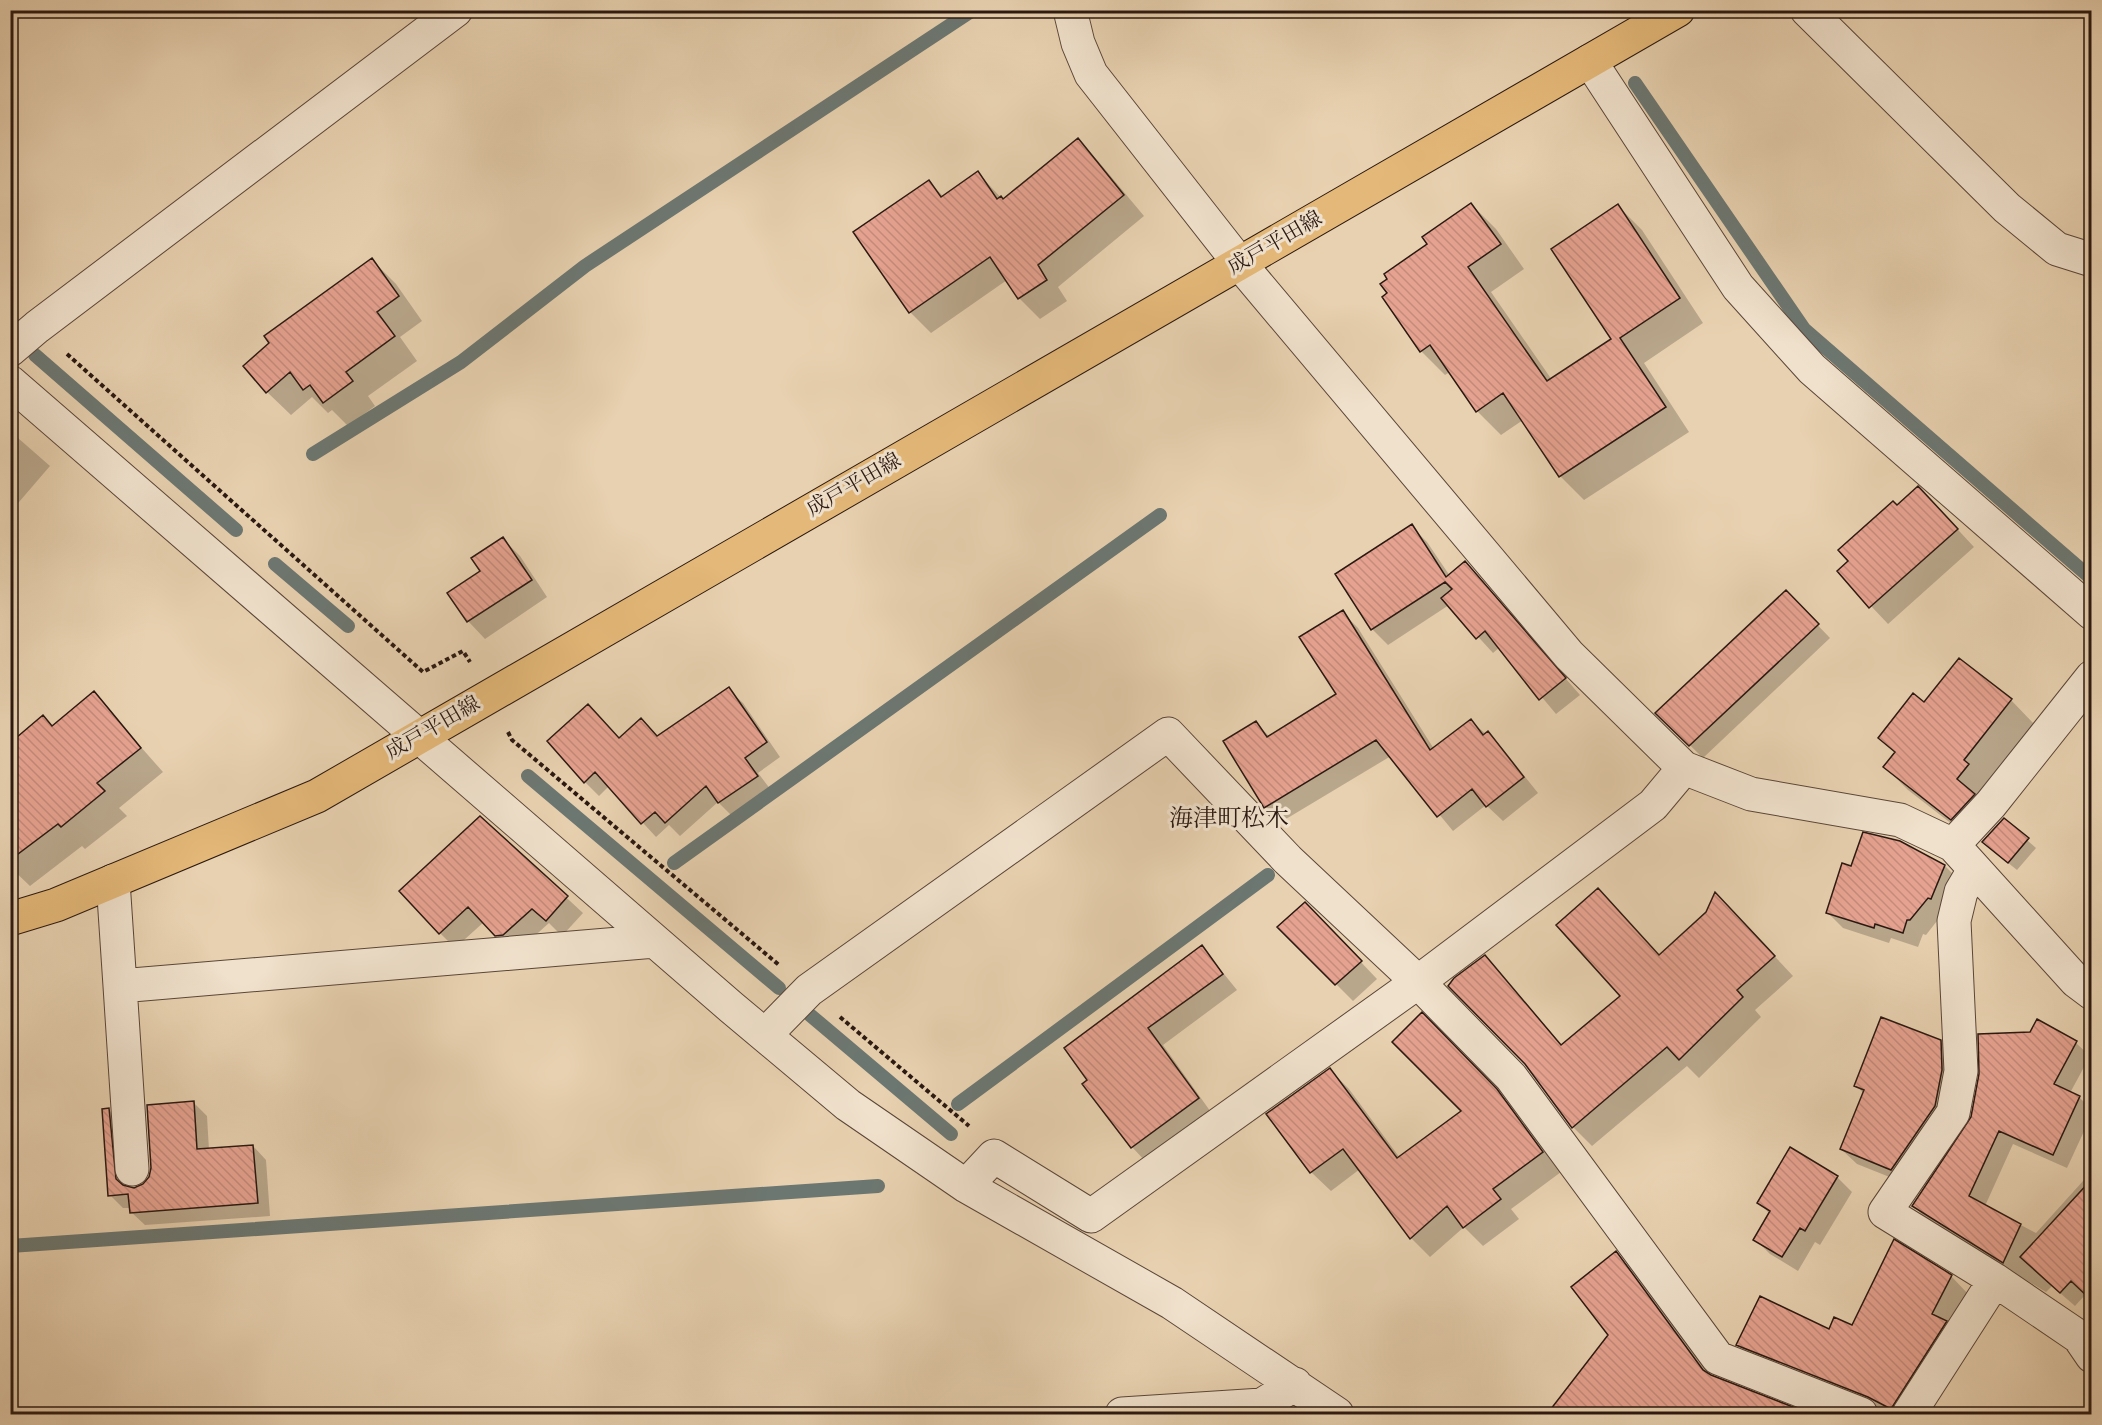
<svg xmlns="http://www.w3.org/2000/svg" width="2102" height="1425" font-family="'Libre Bodoni','Noto Serif JP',serif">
  <defs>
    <pattern id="building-back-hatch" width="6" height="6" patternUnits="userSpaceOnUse" patternTransform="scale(1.5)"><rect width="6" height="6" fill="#e6a290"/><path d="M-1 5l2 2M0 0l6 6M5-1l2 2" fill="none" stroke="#c58b7b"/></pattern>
  </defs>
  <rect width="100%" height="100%" fill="#e8d1b0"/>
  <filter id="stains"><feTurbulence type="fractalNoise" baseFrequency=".00333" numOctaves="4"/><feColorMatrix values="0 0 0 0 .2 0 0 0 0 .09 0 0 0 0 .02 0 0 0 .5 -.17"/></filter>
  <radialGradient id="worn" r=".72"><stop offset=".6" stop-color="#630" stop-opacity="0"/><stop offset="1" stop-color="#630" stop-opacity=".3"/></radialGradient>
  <path fill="#0003" d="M1078,140L1098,161L1144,216L1058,287L1067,301L1040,319L1019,298L1007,280L931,333L910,312L856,232L929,182L944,197L978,173L1004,201Z
    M1471,204L1496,229L1524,269L1491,292L1552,380L1613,339L1618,206L1642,230L1703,323L1644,363L1689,432L1584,500L1560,476L1523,420L1501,435L1477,411L1450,372L1445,375L1421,351L1429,244Z
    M372,260L396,284L422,321L400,337L417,361L368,396L375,406L348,426L332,410L328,413L312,397L291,415L267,392L271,343Z
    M10,431L50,466L13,509L10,507Z
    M1935,505L1974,547L1888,624L1839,572L1897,507Z
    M1411,526L1427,542L1450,576L1465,563L1580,695L1556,714L1500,647L1493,653L1449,605L1388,645L1372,629Z
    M503,539L520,556L547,597L485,639L468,621L450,593L482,571Z
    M1786,592L1830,638L1703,758L1657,713Z
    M1342,612L1358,628L1434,749L1471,721L1503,749L1538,793L1503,821L1486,805L1453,831L1391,756L1281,822L1266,807L1225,742L1256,723L1270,737L1338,694Z
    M1959,660L2011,700L2034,724L1975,842L1908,790L1885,767L1896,754L1880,738L1924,704Z
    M728,689L743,703L780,757L758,773L771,790L733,817L718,802L680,836L669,825L656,837L609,786L599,796L585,782L619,739L658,738Z
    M93,693L163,772L119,808L127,816L85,849L82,846L30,886L10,867V745L53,727Z
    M480,818L583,913L562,936L549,923L519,950L512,951L484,922L455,948L440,933Z
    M2004,820L2036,848L2017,870L1992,850Z
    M1899,842L1941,862L1960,881L1944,912L1926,935L1923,934L1918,947L1891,938L1889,943L1843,928L1827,912L1852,868Z
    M1598,890L1660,956L1734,913L1793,976L1755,1010L1761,1017L1699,1078L1687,1066L1592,1146L1573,1127L1484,957L1563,1046L1622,996Z
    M1322,921L1377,979L1353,1001L1279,927Z
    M1202,947L1237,990L1163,1045L1213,1115L1147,1163L1132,1147L1085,1084Z
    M1422,1015L1516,1110L1561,1172L1511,1209L1519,1219L1483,1246L1464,1227L1430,1257L1411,1238L1360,1169L1331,1191L1311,1172L1330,1070L1349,1089L1400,1158L1463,1111Z
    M2038,1021L2076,1043L2090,1056L2070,1093L2079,1097L2092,1110V1114L2067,1168L2013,1144L1985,1206L2036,1233L2092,1171V1299L2086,1294L2075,1306L2052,1286L2046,1292L1927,1220L1914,1206Z
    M1940,1041L1956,1057L1957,1086L1907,1184L1857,1164L1841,1149L1864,1094L1856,1085Z
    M193,1102L207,1116L209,1150L253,1146L266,1160L270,1216L145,1225L131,1212V1208H123L110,1195L109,1110L122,1123L126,1185L133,1189L143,1186L151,1177L148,1106Z
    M1791,1149L1837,1177L1852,1192L1820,1245L1815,1242L1798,1271L1770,1254L1755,1239L1770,1214L1758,1202Z
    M1616,1253L1635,1272L1712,1377L1807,1414H1549L1610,1335Z
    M1951,1276L1969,1295L1917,1414H1881V1412L1756,1363L1738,1345L1853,1327Z"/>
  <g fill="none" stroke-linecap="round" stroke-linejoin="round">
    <path stroke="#6c7772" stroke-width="14" d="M1635,83L1804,329L2092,579
      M35,355L236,530
      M313,454L461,362L585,266L973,10
      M275,564L348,626
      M528,776L779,988
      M674,863L1160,515
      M810,1015L951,1134
      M958,1104L1268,875
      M10,1246L878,1186"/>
  </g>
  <path fill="url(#building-back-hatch)" stroke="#2a1811" stroke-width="1.5" d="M1078,138L1124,195L1038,265L1047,280L1018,299L990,257L909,313L853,232L929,180L941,197L978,171L997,199L1001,196L1003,199Z
    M1471,203L1501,244L1468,267L1547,381L1611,339L1551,249L1618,204L1680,298L1620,338L1666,407L1559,477L1503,393L1476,412L1430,345L1420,352L1382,297L1387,293L1380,284L1387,279L1384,274L1427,244L1422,237Z
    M372,258L399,296L377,312L395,336L346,372L353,381L323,403L310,385L303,390L290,372L266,393L243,366L269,343L264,336Z
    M1918,486L1958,529L1869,608L1837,571L1848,561L1838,550L1893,501L1897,505Z
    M1412,524L1446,577L1465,561L1566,678L1539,700L1485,631L1476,639L1441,598L1452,589L1445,582L1371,630L1335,574Z
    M503,537L532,580L467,622L447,593L480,571L471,558Z
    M1786,590L1819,624L1689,746L1655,713Z
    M1343,610L1430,750L1471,719L1483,735L1488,731L1524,777L1486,807L1472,789L1437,817L1376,740L1264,808L1223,741L1256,721L1267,737L1336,694L1299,637Z
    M1959,658L2012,699L1964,760L1969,764L1957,779L1975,794L1951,820L1883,767L1895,752L1878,738L1913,693L1924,702Z
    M729,687L767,742L745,758L758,776L718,803L706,786L665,823L655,812L641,824L595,772L584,783L547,741L588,704L619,738L641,718L657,736Z
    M94,691L141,748L97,783L105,791L61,827L58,824L10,860V743L43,715L52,726Z
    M480,816L568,896L546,921L532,909L503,935L495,936L468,907L439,934L399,891Z
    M2004,818L2029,838L2008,863L1982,842Z
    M1863,832L1900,841L1945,865L1931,899L1928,898L1910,920H1907L1903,933L1875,924L1874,928L1826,913L1842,863L1851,866Z
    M1598,888L1659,955L1706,912L1715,892L1775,956L1737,990L1743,997L1679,1060L1667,1047L1572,1128L1525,1064L1448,986L1454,978L1485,955L1561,1045L1620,996L1556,925Z
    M1305,902L1362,961L1335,985L1277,927Z
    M1202,945L1223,974L1148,1028L1199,1098L1131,1148L1082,1084L1087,1080L1064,1048Z
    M1422,1012L1497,1089L1543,1152L1493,1189L1501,1199L1463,1228L1447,1206L1410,1239L1343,1149L1310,1173L1266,1114L1330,1068L1397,1158L1461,1111L1392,1042Z
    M1881,1017L1941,1040L1942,1070L1935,1106L1891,1170L1840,1149L1864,1090L1854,1086Z
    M2037,1019L2077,1041L2054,1084L2080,1096L2053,1155L1999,1131L1969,1196L2021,1224L2003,1263L1912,1206L1971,1117L1979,1074L1978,1034L2030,1032Z
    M194,1101L197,1149L253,1145L258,1203L130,1213L128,1194L108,1196L102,1109L109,1108L116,1179L123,1185L134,1188L143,1184L149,1177L151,1168L147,1105Z
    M1790,1147L1838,1176L1805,1231L1800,1228L1782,1257L1753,1240L1770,1211L1757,1203Z
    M2091,1180V1300L2071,1281L2060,1293L2020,1257Z
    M1894,1239L1952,1275L1932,1314L1947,1321L1891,1409L1868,1397L1736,1345L1760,1296L1829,1329L1834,1317L1852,1325Z
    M1616,1251L1703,1370L1711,1375L1811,1414H1547L1608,1335L1571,1287Z"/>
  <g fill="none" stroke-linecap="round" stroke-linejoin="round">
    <defs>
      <path id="minor" d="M1070,10L1078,43L1091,74L1240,264L1569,655L1684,768L1751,794L1900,820L1953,845L2076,981L2092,993
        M1807,10L2007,208L2057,249L2092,260
        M1590,61L1738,287L1812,369L2092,613
        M10,350L37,327L456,10
        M10,382L731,1007L848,1105L966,1186L1172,1303L1337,1414
        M1953,845L1991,804L2092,677
        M1974,870L1961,892L1954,921L1961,1071L1953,1113L1885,1212L1995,1280L2079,1337L2092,1356
        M113,881L120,986L655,941
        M120,986L132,1169
        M765,1035L809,990L1168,734L1288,860L1418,982L1511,1077L1718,1358L1861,1414
        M966,1186L994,1156L1091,1216L1418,982L1653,805L1684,768
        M1122,1414L1262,1405L1295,1384
        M1909,1414L1995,1280"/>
      <path id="major" d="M10,919L56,905L317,796L1678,10"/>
    </defs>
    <use href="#minor" stroke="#5a4639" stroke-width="35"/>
    <use href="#major" stroke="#2a1811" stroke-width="35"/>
    <path stroke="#2a1811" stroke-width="4" stroke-dasharray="4.5 3" stroke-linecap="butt" d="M67,354L423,672L463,651L470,662
      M508,732L512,740L779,965
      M840,1017L969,1126"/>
    <use href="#minor" stroke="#f0e1cc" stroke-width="33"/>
    <use href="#major" stroke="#e4b878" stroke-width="33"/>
  </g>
  <g text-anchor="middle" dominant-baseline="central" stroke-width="6" stroke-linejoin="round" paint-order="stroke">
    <g font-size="21" fill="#2a1811" stroke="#f0e1cc">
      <text transform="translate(1275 243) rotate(-30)">成戸平田線</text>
      <text transform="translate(854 485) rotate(-30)">成戸平田線</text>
      <text transform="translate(433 728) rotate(-30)">成戸平田線</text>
    </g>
    <g font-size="24" fill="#2a1811" stroke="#f0e1cc">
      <text x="1229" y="819">海津町松木</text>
    </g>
  </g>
  <rect width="2102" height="1425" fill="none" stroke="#e8d1b0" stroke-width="36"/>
  <rect x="12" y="12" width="2078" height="1401" fill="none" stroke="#2a1811" stroke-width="3"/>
  <rect x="18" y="18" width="2066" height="1389" fill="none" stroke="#2a1811" stroke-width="1.5"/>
  <rect width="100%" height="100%" filter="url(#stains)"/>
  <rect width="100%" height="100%" fill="url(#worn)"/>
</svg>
